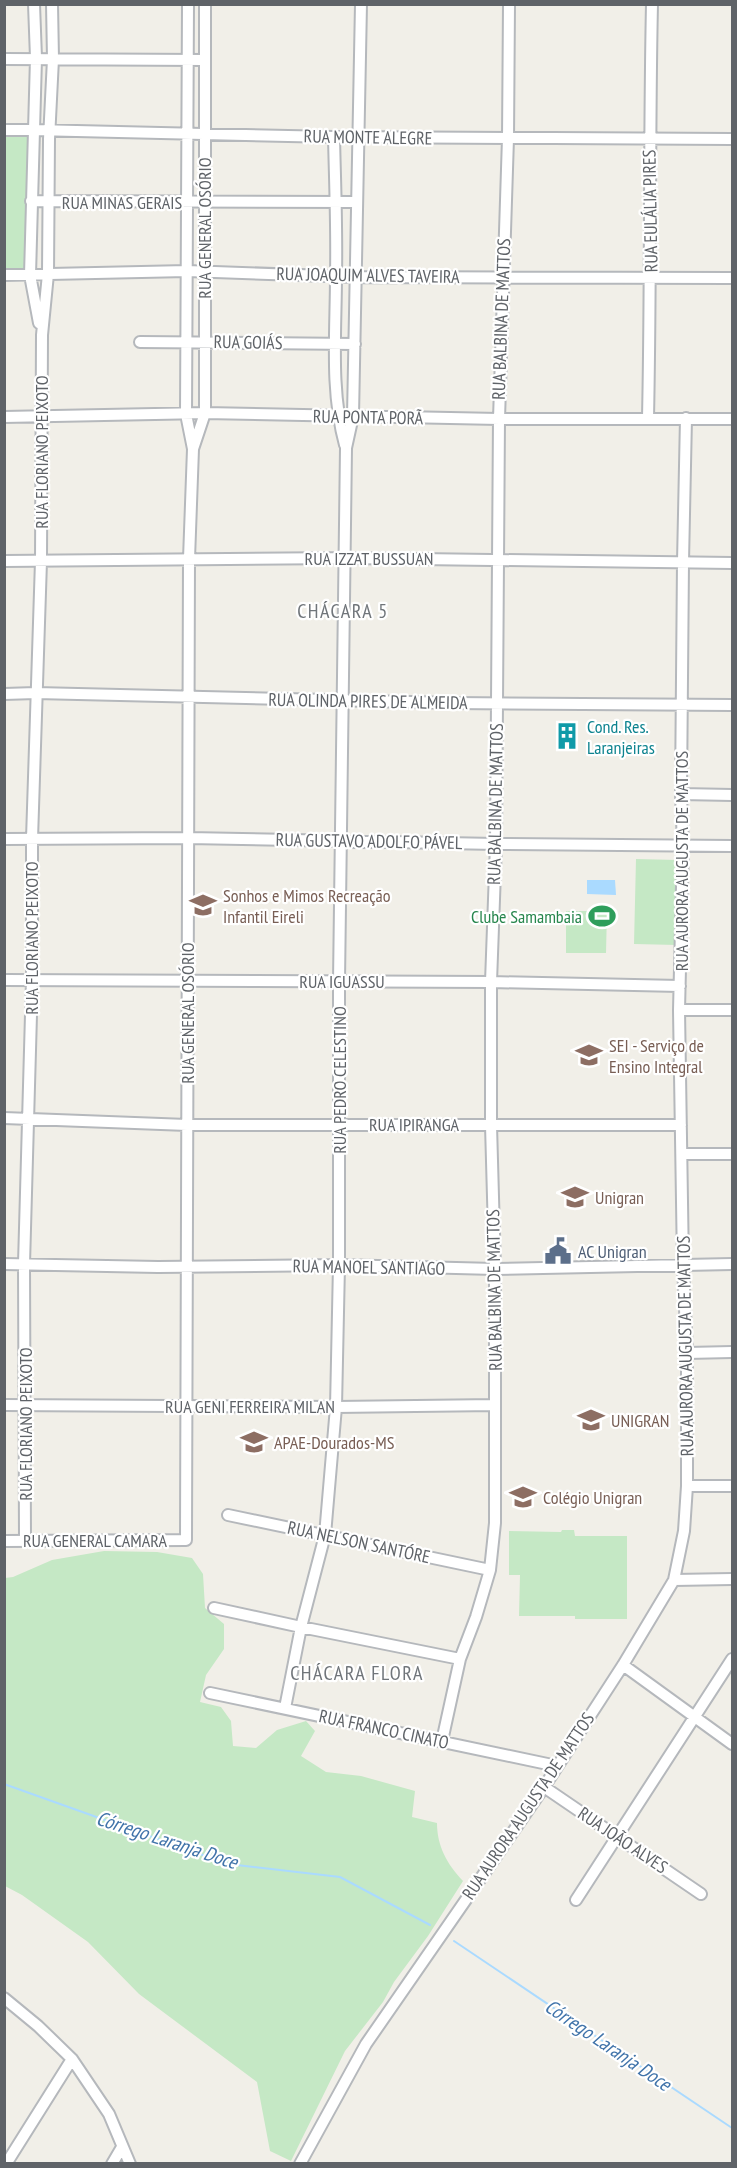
<svg xmlns="http://www.w3.org/2000/svg" width="737" height="2168" font-family="'PT Sans Narrow',sans-serif">
  <rect width="100%" height="100%" fill="#f1efe8"/>
  <path fill="#c5e8c5" d="M30,135L26,271H5L4,136Z
    M636,859L678,860L677,945L634,944Z
    M566,911H607L606,953H566Z
    M562,1530H574L575,1536H627V1619H575V1616H519L520,1575H509V1531L561,1532Z
    M104,1551L157,1552L192,1558L203,1574L205,1608L224,1624V1649L206,1675L200,1702L221,1707L231,1721L233,1746L256,1748L277,1730L306,1721L315,1731L301,1756L326,1772L361,1776L415,1791L412,1817L437,1823C437,1846 447,1864 463,1881L428,1936L394,1982L383,2002L345,2051L291,2161L270,2151L257,2082L139,1994L88,1942L22,1895L5,1886V1578L13,1577L52,1560Z"/>
  <path fill="#aadaff" d="M587,880H615L616,895L587,894Z"/>
  <g fill="none" stroke-linecap="round" stroke-linejoin="round">
    <path stroke="#aadaff" stroke-width="2" d="M4,1784L228,1864L340,1877L430,1925
      M454,1941L732,2128"/>
    <defs>
      <path id="minor" d="M34,4L36,58L30,275L39,323
        M4,59L205,60
        M4,130H34L334,137L732,139
        M334,137C335,183 337,229 336,275C336,332 330,390 345,445
        M31,201L357,202
        M4,275L187,271L356,277L732,278
        M140,342L355,344
        M4,417L205,413L499,419H732
        M648,418C651,280 649,142 652,4
        M193,449L205,413V4
        M4,561L345,558L732,563
        M4,694L36,693L453,703L732,705
        M681,794L732,795
        M4,839L188,838L496,844L732,846
        M4,980L491,982L680,986
        M679,1010H732
        M4,1118L187,1125H681
        M682,1154H732
        M4,1264L158,1267L339,1265L495,1269L732,1264
        M687,1353L732,1352
        M4,1405L336,1407L495,1405
        M687,1486H732
        M228,1515L490,1570
        M4,1541L186,1540L189,559L193,449L186,414L188,4
        M25,1541L24,1264L32,979V839L41,561L42,335L48,274L49,139L53,59L52,4
        M674,1580L732,1579
        M214,1608L301,1627L460,1659
        M623,1665L732,1744
        M210,1693L557,1766
        M285,1708L301,1627L325,1535L336,1407L339,1265V981L346,448L353,416L361,4
        M442,1741L460,1659L476,1617L490,1570L495,1523V1269L491,1125V982L496,844L499,419L508,138L509,4
        M544,1787L701,1894
        M576,1900L732,1659
        M4,1998L38,2026L72,2059L109,2114L130,2164
        M6,2164L72,2059
        M112,2164L122,2147
        M300,2164L366,2044L544,1787L623,1665L674,1580L684,1531L687,1486V1353L683,1265L679,1010L683,845L681,794L683,562L686,418"/>
    </defs>
    <use href="#minor" stroke="#b5b8bc" stroke-width="14"/>
    <use href="#minor" stroke="#fff" stroke-width="10"/>
  </g>
  <defs>
    <symbol id="building-bare" viewBox="-9 -9 18 18"><path d="M-4-6H4V6H1V3H-1V6H-4ZM-2.5-4.3h1.7v1.8h-1.7ZM.8-4.3h1.7v1.8H.8ZM-2.5-1h1.7V.8h-1.7ZM.8-1h1.7V.8H.8Z" fill="#0f9aa8" stroke="#fff" stroke-width="2.5" paint-order="stroke"/></symbol>
    <symbol id="school-bare" viewBox="-9 -9 18 18"><path d="M0-5L7-2L0 1L-7-2ZM-4 1L0 2.5L4 1V4Q0 6-4 4Z" fill="#8d6e63" stroke="#fff" stroke-width="2.5" paint-order="stroke"/></symbol>
    <symbol id="stadium-bare" viewBox="-9 -9 18 18"><path d="M0-5a6.5 5 0 1 0 0 10a6.5 5 0 1 0 0-10ZM-3.5-1.8h7v3.6h-7Z" fill="#2e9e5b" stroke="#fff" stroke-width="2.5" paint-order="stroke"/></symbol>
    <symbol id="university-bare" viewBox="-9 -9 18 18"><path d="M0-5L7-2L0 1L-7-2ZM-4 1L0 2.5L4 1V4Q0 6-4 4Z" fill="#8d6e63" stroke="#fff" stroke-width="2.5" paint-order="stroke"/></symbol>
    <symbol id="civic-bare" viewBox="-9 -9 18 18"><path d="M-.6-6.5H3V-4.5H.6V-3L4-1V1h2V6H-6V1h2V-1L-.6-3ZM-1.2 2.5V6h2.4V2.5Z" fill="#5c6f8a" stroke="#fff" stroke-width="2.5" paint-order="stroke"/></symbol>
  </defs>
  <g fill-rule="evenodd">
    <use href="#building-bare" x="548" y="717" width="38" height="38"/>
    <use href="#school-bare" x="184" y="886" width="38" height="38"/>
    <use href="#stadium-bare" x="583" y="897" width="38" height="38"/>
    <use href="#school-bare" x="570" y="1036" width="38" height="38"/>
    <use href="#university-bare" x="556" y="1178" width="38" height="38"/>
    <use href="#civic-bare" x="539" y="1232" width="38" height="38"/>
    <use href="#university-bare" x="572" y="1401" width="38" height="38"/>
    <use href="#school-bare" x="235" y="1423" width="38" height="38"/>
    <use href="#school-bare" x="504" y="1478" width="38" height="38"/>
  </g>
  <g text-anchor="middle" dominant-baseline="central" stroke-width="4.5" stroke-linejoin="round" paint-order="stroke">
    <g font-size="18" fill="#5f6368" stroke="#fff">
      <text transform="translate(368 137) rotate(1)">RUA MONTE ALEGRE</text>
      <text x="122" y="202">RUA MINAS GERAIS</text>
      <text transform="translate(650 211) rotate(-91)">RUA EULÁLIA PIRES</text>
      <text transform="translate(204 228) rotate(-90)">RUA GENERAL OSÓRIO</text>
      <text transform="translate(368 275) rotate(1)">RUA JOAQUIM ALVES TAVEIRA</text>
      <text transform="translate(501 319) rotate(-88)">RUA BALBINA DE MATTOS</text>
      <text transform="translate(248 342) rotate(1)">RUA GOIÁS</text>
      <text transform="translate(368 417) rotate(1)">RUA PONTA PORÃ</text>
      <text transform="translate(41 452) rotate(-90)">RUA FLORIANO PEIXOTO</text>
      <text x="369" y="558">RUA IZZAT BUSSUAN</text>
      <text transform="translate(368 701) rotate(1)">RUA OLINDA PIRES DE ALMEIDA</text>
      <text transform="translate(495 804) rotate(-89)">RUA BALBINA DE MATTOS</text>
      <text transform="translate(369 841) rotate(1)">RUA GUSTAVO ADOLFO PÁVEL</text>
      <text transform="translate(681 861) rotate(-90)">RUA AURORA AUGUSTA DE MATTOS</text>
      <text transform="translate(31 938) rotate(-90)">RUA FLORIANO PEIXOTO</text>
      <text x="342" y="981">RUA IGUASSU</text>
      <text transform="translate(187 1013) rotate(-90)">RUA GENERAL OSÓRIO</text>
      <text transform="translate(339 1080) rotate(-90)">RUA PEDRO CELESTINO</text>
      <text x="414" y="1124">RUA IPIRANGA</text>
      <text transform="translate(369 1267) rotate(1)">RUA MANOEL SANTIAGO</text>
      <text transform="translate(494 1290) rotate(-91)">RUA BALBINA DE MATTOS</text>
      <text transform="translate(685 1346) rotate(-91)">RUA AURORA AUGUSTA DE MATTOS</text>
      <text x="250" y="1406">RUA GENI FERREIRA MILAN</text>
      <text transform="translate(25 1424) rotate(-90)">RUA FLORIANO PEIXOTO</text>
      <text x="95" y="1540">RUA GENERAL CAMARA</text>
      <text transform="translate(359 1542) rotate(12)">RUA NELSON SANTÓRE</text>
      <text transform="translate(384 1729) rotate(12)">RUA FRANCO CINATO</text>
      <text transform="translate(528 1806) rotate(-56)">RUA AURORA AUGUSTA DE MATTOS</text>
      <text transform="translate(623 1840) rotate(34)">RUA JOÃO ALVES</text>
    </g>
    <g font-size="18" fill="#0d838f" stroke="#fff" text-anchor="start">
      <text x="587" y="726">Cond. Res.<tspan x="587" dy="21">Laranjeiras</tspan></text>
    </g>
    <g font-size="18" fill="#785e54" stroke="#fff" text-anchor="start">
      <text x="223" y="895">Sonhos e Mimos Recreação<tspan x="223" dy="21">Infantil Eireli</tspan></text>
      <text x="609" y="1045">SEI - Serviço de<tspan x="609" dy="21">Ensino Integral</tspan></text>
      <text x="595" y="1197">Unigran</text>
      <text x="611" y="1420">UNIGRAN</text>
      <text x="274" y="1442">APAE-Dourados-MS</text>
      <text x="543" y="1497">Colégio Unigran</text>
    </g>
    <g font-size="18" fill="#27864d" stroke="#fff" text-anchor="end">
      <text x="582" y="916">Clube Samambaia</text>
    </g>
    <g font-size="18" fill="#4e5e75" stroke="#fff" text-anchor="start">
      <text x="578" y="1251">AC Unigran</text>
    </g>
    <g font-size="20" letter-spacing="1.5" fill="#70757a" stroke="#fff">
      <text x="343" y="611">CHÁCARA 5</text>
      <text x="357" y="1673">CHÁCARA FLORA</text>
    </g>
    <g font-size="20" font-style="italic" fill="#4174aa" stroke="#fff">
      <text transform="translate(167 1840) rotate(18)">Córrego Laranja Doce</text>
      <text transform="translate(608 2045) rotate(34)">Córrego Laranja Doce</text>
    </g>
  </g>
  <rect width="737" height="2168" fill="none" stroke="#5f6368" stroke-width="12"/>
</svg>
